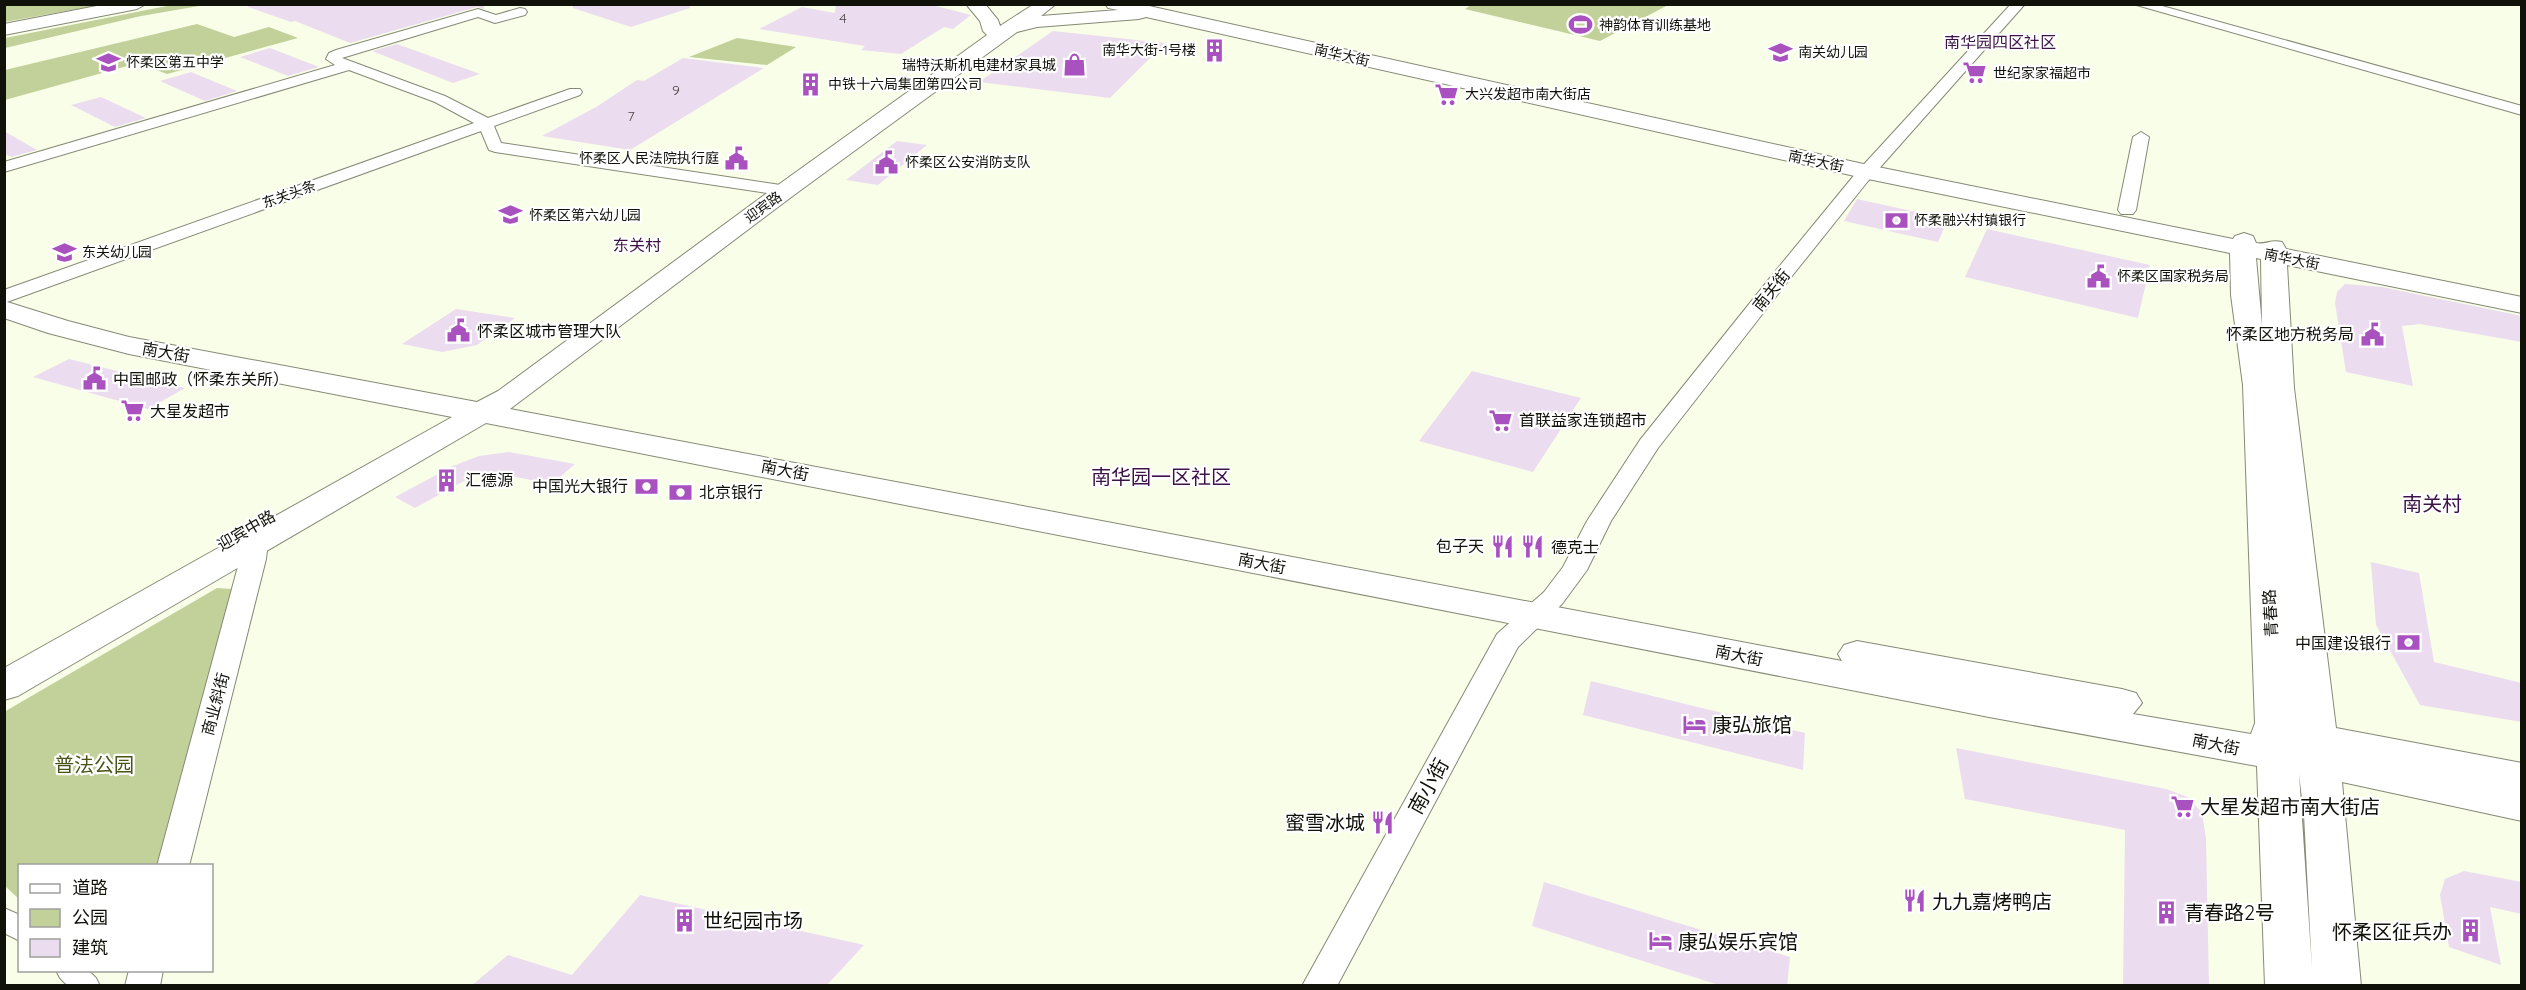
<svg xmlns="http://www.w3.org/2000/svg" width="2526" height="990" font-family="Quicksand,'Noto Sans SC',sans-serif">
  <rect width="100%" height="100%" fill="#f8fee7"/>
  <path fill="#c2d09a" d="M5,4H99V5L5,22Z
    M172,5H205L141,16L5,48V38Z
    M1471,5V4L1668,5L1600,41L1465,9Z
    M197,24L234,37L269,27L298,38L167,74L138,63L5,100V70Z
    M737,38L796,47L767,65L689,57Z
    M217,588L233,589L158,865L20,866L19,899L5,886L4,712Z"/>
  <path fill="#ecdcf0" d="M248,4H484V9L477,7L350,43L295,21L291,22L248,7Z
    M573,4H690V8L631,27L573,8Z
    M836,4H928L971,15L953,29L944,27L901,54L861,50L865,46L759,29L802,7L835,13Z
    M1053,31L1165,43L1110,98L979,82Z
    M397,44L480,74L453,83L372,51Z
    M270,48L319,67L288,76L240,57Z
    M683,58L764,68L630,150L542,136L596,107L637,80L644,81Z
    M191,72L237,91L205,101L160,81Z
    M101,97L146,118L115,127L71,105Z
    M4,131L37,150L11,157L4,153Z
    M897,141L927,145L878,185L846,180Z
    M1857,199L1948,219L1938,242L1844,221Z
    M1987,229L2150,265L2138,318L1965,277Z
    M2345,284L2382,287L2522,316V342L2420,324L2402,326L2413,386L2346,372L2335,303L2337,292Z
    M456,309L515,318L477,345L442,352L402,344Z
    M69,359L185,388L148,409L33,377Z
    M1472,371L1581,398L1533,472L1419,441Z
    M509,452L575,464L552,484L495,473L473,476L415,508L395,497L453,466L479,456Z
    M2371,562L2419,573L2434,662L2522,683V722L2420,705L2376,625Z
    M1591,681L1805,733L1803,770L1583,715Z
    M1956,748L2166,789L2188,797L2202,813L2206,838L2209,986H2123L2125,830L1965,799Z
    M2464,871L2522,882V914L2490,907L2501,965L2449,947L2440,895L2445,879Z
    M1544,882L1790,957L1787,986H1722L1532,926Z
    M640,895L864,945L826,986H471L508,955L572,975Z"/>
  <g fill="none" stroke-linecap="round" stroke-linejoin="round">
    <defs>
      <path id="pedestrian" d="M4,908L20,915V941L4,933Z
        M56,970H88L96,978L100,986H68L60,978Z"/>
      <path id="minor" d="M2011,4H2025L1868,181L1792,276L1658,448L1611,521L1587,570L1562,604L1518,647L1337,986H1302L1497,634L1544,592L1563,567L1587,521L1640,440L1778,268L1856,173Z
        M2133,4H2155L2522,106V115Z
        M520,8L525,9L527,12L525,15L495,23L478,17L342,58L445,96L488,118L570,89H580L582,92L580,95L494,126L501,143L774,184L780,185L783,189L780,193L774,194L495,152L489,150L481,131L4,303V290L474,123L435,102L349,70L4,172V162L335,65L326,59L329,53L336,50L478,9L496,15Z
        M2141,132L2149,137L2136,210L2133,214H2121L2118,210L2133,137Z
        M255,534L264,536L268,542L266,559L189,866H157L240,559L242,542L246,536Z
        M129,970H163L160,986H125Z"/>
      <path id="secondary" d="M107,4H146L137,9L4,35V24Z
        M966,4H985L998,20L1000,26L1034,4H1056L1041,16L1118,10L1108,8L1105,4H1140L1868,165L2233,239L2235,236L2244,233L2253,236L2256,243C2265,245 2271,239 2282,242L2286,249L2522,297V313L2287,265L2294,388L2336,728L2522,763V821L2342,782L2361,986H2265L2257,766L1989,717L486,423L18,696L4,700V668L452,417L129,354L48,333L4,318V301L68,321L129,337L477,402L498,391L778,185L987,35L983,31L980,21ZM1146,17L1868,179L2230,253L2231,295L2243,385L2255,723L2251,734L2133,714L2142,703L2136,693L2122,689L1857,641L1844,645L1838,654L1842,661L510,409L794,195L1017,32L1037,27L1139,19ZM2256,258L2261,259L2262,326ZM2299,774L2304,815L2312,969Z"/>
    </defs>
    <use href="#pedestrian" stroke="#858a76" stroke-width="2"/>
    <use href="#minor" stroke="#858a76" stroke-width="2"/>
    <use href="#secondary" stroke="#858a76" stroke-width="2"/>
    <use href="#pedestrian" fill="#fff" fill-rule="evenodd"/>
    <use href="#minor" fill="#fff" fill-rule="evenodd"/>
    <use href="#secondary" fill="#fff" fill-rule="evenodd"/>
  </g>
  <defs>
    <symbol id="stadium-bare" viewBox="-9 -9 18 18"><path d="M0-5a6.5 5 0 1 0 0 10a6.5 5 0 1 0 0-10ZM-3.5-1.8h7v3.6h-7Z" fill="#a851bf" stroke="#fff" stroke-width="2.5" paint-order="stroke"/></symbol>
    <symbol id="building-bare" viewBox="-9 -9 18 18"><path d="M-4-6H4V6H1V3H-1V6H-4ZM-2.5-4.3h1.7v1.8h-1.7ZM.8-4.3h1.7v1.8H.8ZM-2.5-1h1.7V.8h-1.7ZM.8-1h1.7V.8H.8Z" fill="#a851bf" stroke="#fff" stroke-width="2.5" paint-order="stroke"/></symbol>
    <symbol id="school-bare" viewBox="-9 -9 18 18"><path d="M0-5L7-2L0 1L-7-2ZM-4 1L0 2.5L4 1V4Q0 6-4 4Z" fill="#a851bf" stroke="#fff" stroke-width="2.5" paint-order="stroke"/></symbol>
    <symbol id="shop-bare" viewBox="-9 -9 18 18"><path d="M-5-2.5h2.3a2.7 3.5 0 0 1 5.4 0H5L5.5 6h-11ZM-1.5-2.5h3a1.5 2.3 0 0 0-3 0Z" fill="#a851bf" stroke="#fff" stroke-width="2.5" paint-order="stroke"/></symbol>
    <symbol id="supermarket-bare" viewBox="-9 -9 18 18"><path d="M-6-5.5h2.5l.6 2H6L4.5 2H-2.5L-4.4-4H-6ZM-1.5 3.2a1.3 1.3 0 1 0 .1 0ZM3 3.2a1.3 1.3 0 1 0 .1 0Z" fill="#a851bf" stroke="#fff" stroke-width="2.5" paint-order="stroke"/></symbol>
    <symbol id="civic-bare" viewBox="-9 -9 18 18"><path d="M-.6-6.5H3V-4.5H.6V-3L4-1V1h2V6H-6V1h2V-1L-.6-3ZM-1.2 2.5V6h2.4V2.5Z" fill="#a851bf" stroke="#fff" stroke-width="2.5" paint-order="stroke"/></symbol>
    <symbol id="bank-bare" viewBox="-9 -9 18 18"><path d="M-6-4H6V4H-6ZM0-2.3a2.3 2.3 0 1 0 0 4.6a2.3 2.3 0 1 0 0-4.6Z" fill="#a851bf" stroke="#fff" stroke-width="2.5" paint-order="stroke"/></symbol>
    <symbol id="restaurant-bare" viewBox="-9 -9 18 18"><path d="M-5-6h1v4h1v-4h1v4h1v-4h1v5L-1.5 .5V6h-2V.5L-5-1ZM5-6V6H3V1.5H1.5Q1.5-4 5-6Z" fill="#a851bf" stroke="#fff" stroke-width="2.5" paint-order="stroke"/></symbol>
    <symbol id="hotel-bare" viewBox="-9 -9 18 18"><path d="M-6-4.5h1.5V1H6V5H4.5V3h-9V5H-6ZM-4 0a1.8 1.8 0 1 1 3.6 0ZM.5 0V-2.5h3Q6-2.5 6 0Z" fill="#a851bf" stroke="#fff" stroke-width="2.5" paint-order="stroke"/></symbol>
  </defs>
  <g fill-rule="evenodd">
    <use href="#stadium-bare" x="1564" y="8" width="33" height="33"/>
    <use href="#building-bare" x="1198" y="34" width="33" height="33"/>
    <use href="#school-bare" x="1764" y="36" width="33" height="33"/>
    <use href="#school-bare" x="92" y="46" width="33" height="33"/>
    <use href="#shop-bare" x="1058" y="48" width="33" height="33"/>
    <use href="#supermarket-bare" x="1958" y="56" width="33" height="33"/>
    <use href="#building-bare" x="794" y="68" width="33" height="33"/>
    <use href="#supermarket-bare" x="1430" y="78" width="33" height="33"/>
    <use href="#civic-bare" x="720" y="142" width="33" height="33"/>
    <use href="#civic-bare" x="870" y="146" width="33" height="33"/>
    <use href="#school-bare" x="494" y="198" width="33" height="33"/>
    <use href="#bank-bare" x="1880" y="204" width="33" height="33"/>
    <use href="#school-bare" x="48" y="236" width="33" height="33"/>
    <use href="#civic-bare" x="2082" y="260" width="33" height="33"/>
    <use href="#civic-bare" x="442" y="314" width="33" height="33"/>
    <use href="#civic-bare" x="2356" y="318" width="33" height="33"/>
    <use href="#civic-bare" x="78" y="362" width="33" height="33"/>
    <use href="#supermarket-bare" x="116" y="394" width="33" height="33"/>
    <use href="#supermarket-bare" x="1484" y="404" width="33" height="33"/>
    <use href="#building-bare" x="430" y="464" width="33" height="33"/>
    <use href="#bank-bare" x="630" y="470" width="33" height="33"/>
    <use href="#bank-bare" x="664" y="476" width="33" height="33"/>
    <use href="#restaurant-bare" x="1486" y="530" width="33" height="33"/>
    <use href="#restaurant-bare" x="1516" y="530" width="33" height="33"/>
    <use href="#bank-bare" x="2392" y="626" width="33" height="33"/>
    <use href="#hotel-bare" x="1678" y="708" width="33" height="33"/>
    <use href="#supermarket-bare" x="2166" y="790" width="33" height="33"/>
    <use href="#restaurant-bare" x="1366" y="806" width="33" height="33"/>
    <use href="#restaurant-bare" x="1898" y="884" width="33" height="33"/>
    <use href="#building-bare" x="2150" y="896" width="33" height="33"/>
    <use href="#building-bare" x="668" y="904" width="33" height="33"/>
    <use href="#building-bare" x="2454" y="914" width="33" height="33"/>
    <use href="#hotel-bare" x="1644" y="924" width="33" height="33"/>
  </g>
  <g text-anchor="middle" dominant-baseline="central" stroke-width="4.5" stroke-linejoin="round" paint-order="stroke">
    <g font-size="14" fill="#474444">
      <text x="843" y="18">4</text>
      <text x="676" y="90">9</text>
      <text x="631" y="116">7</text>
    </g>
    <g font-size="14" fill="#10120a" stroke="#fff" text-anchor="start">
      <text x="1599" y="25">神韵体育训练基地</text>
      <text x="1196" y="50" text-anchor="end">南华大街-1号楼</text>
      <text x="1798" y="52">南关幼儿园</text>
      <text x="126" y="62">怀柔区第五中学</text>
      <text x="1056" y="65" text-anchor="end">瑞特沃斯机电建材家具城</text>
      <text x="1993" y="73">世纪家家福超市</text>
      <text x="828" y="84">中铁十六局集团第四公司</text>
      <text x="1465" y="94">大兴发超市南大街店</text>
      <text x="719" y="158" text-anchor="end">怀柔区人民法院执行庭</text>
      <text x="905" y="162">怀柔区公安消防支队</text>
      <text x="529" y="215">怀柔区第六幼儿园</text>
      <text x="1914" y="220">怀柔融兴村镇银行</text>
      <text x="82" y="252">东关幼儿园</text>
      <text x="2117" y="276">怀柔区国家税务局</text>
    </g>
    <g font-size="14" fill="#10120a" stroke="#fff">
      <text transform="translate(1342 55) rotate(13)">南华大街</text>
      <text transform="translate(1816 161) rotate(12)">南华大街</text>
      <text transform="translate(289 194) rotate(-20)">东关头条</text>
      <text transform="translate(763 207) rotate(-36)">迎宾路</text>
      <text transform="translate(2292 259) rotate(11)">南华大街</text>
    </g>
    <g font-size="16" fill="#3d1347" stroke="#fff">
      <text x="2000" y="42">南华园四区社区</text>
      <text x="637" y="245">东关村</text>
    </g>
    <g font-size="16" fill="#10120a" stroke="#fff">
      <text transform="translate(1771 290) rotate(-51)">南关街</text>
      <text transform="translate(166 352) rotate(10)">南大街</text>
      <text transform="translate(785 470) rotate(11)">南大街</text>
      <text transform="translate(246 530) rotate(-30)">迎宾中路</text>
      <text transform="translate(1262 563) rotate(11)">南大街</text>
      <text transform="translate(2270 613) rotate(-93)">青春路</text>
      <text transform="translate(1739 655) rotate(11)">南大街</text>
      <text transform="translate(215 704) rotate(-75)">商业斜街</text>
      <text transform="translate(2216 744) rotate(12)">南大街</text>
    </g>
    <g font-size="16" fill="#10120a" stroke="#fff" text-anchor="start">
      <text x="477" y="331">怀柔区城市管理大队</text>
      <text x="2354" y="334" text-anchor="end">怀柔区地方税务局</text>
      <text x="113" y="379">中国邮政（怀柔东关所）</text>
      <text x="150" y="411">大星发超市</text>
      <text x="1519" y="420">首联益家连锁超市</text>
      <text x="465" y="480">汇德源</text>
      <text x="628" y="486" text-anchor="end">中国光大银行</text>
      <text x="699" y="492">北京银行</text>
      <text x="1484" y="546" text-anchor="end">包子天</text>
      <text x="1551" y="547">德克士</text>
      <text x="2391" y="643" text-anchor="end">中国建设银行</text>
    </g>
    <g font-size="20" fill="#3d1347" stroke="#fff">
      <text x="1161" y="476">南华园一区社区</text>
      <text x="2432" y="503">南关村</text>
    </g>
    <g font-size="20" fill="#10120a" stroke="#fff" text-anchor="start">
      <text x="1712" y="724">康弘旅馆</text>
      <text x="2200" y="806">大星发超市南大街店</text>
      <text x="1365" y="822" text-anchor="end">蜜雪冰城</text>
      <text x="1932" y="901">九九嘉烤鸭店</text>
      <text x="2184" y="912">青春路2号</text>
      <text x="703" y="920">世纪园市场</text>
      <text x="2452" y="931" text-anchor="end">怀柔区征兵办</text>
      <text x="1678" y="941">康弘娱乐宾馆</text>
    </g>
    <g font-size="20" fill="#495518" stroke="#fff">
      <text x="94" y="764">普法公园</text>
    </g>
    <g font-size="20" fill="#10120a" stroke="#fff">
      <text transform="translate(1428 786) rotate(-61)">南小街</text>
    </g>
  </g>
  <rect width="2526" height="990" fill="none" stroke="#10120a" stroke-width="12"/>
  <rect x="18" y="864" width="195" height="108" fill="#ffffff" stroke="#9fa09d" stroke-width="1.5"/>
  <rect x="30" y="884" width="30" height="9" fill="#ffffff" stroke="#9fa09d" stroke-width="1.5"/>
  <text x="72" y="894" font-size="18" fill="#10120a">道路</text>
  <rect x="30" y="909" width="30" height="18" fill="#c2d09a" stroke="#9fa09d" stroke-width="1.5"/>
  <text x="72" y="924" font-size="18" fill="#10120a">公园</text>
  <rect x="30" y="939" width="30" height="18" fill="#ecdcf0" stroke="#9fa09d" stroke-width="1.5"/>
  <text x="72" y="954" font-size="18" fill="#10120a">建筑</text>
</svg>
